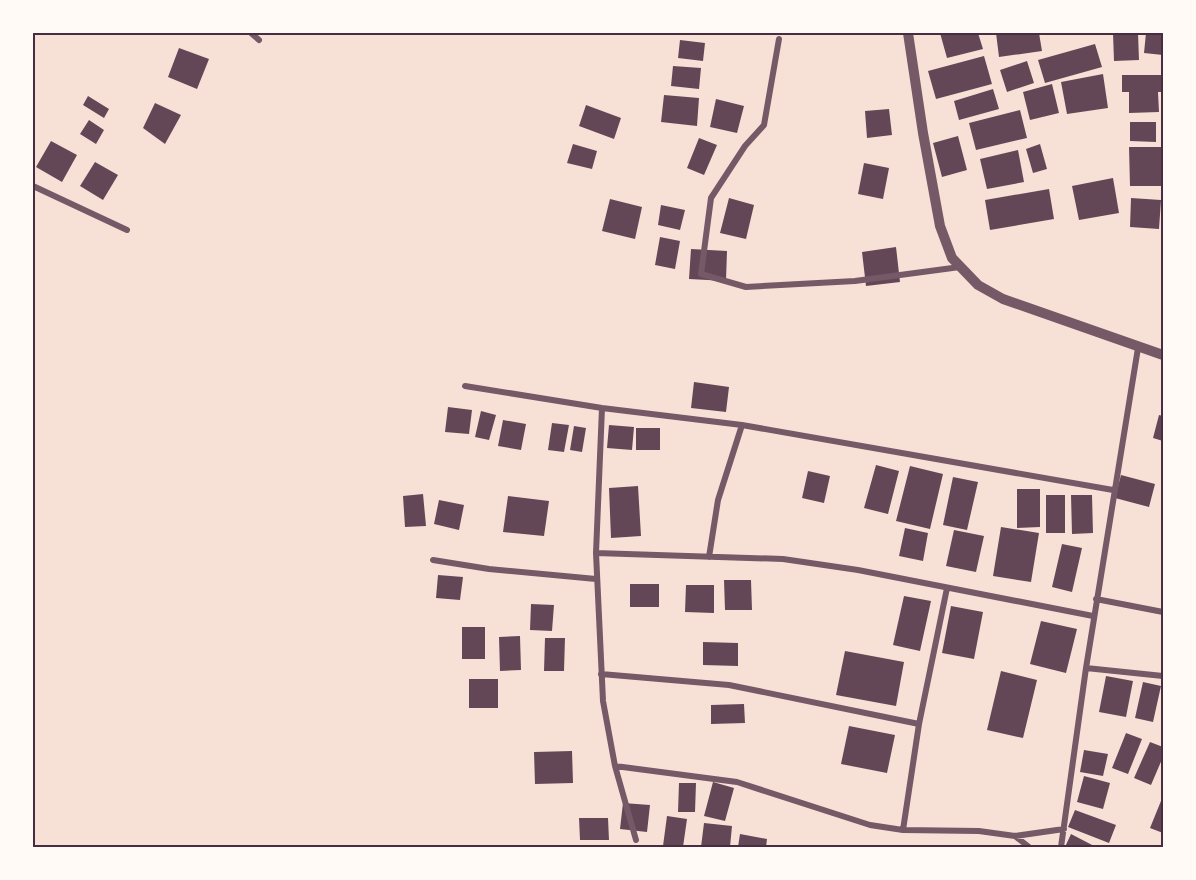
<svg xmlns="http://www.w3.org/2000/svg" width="1196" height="880" font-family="Commissioner,sans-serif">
  <rect width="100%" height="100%" fill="#f7e1d7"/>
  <path fill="#644757" d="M940,33H978L983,49L947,58Z
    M996,33H1039L1042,51L999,57Z
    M1113,33H1138L1139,60L1114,61Z
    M1146,33H1163V55L1144,53Z
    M680,40L705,43L703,61L678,58Z
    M1095,44L1102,67L1045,83L1038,60Z
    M179,48L209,59L197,89L168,77Z
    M984,56L992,84L936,99L928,71Z
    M1027,61L1034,83L1007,92L1000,70Z
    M673,66L701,68L699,89L671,86Z
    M1103,74L1108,108L1067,114L1061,82Z
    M1122,75H1163V92H1158L1159,112L1129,113V92H1122Z
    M1052,84L1059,113L1030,120L1023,92Z
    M993,89L999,109L959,120L954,101Z
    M664,95L699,98L697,126L661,122Z
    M88,96L109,109L104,118L83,105Z
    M716,99L744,106L737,133L710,127Z
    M155,103L181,115L165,144L143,128Z
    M586,105L621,118L614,139L579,126Z
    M889,109L892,135L867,138L865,111Z
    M1020,110L1027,138L976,150L969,123Z
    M89,120L104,130L96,144L80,134Z
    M1130,122H1156V142L1130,141Z
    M958,136L967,170L942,177L933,143Z
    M699,138L717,145L704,175L687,168Z
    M51,141L77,155L62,182L36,167Z
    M573,144L597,151L592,169L567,163Z
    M1040,144L1047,169L1033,173L1026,149Z
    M1129,147H1163V186H1130Z
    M1018,150L1024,182L987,189L980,159Z
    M95,162L118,175L103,200L80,186Z
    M864,163L889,168L883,199L858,194Z
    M1113,178L1119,213L1079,220L1072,186Z
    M1049,189L1054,219L990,230L985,200Z
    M729,198L754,205L746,239L720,233Z
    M1131,198L1161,200L1159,229L1130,227Z
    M610,199L642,207L635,239L602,231Z
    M661,205L685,210L680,230L658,225Z
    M660,237L680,241L675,269L655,265Z
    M896,247L900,282L866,286L862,252Z
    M691,249L727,251L726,281L689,279Z
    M694,382L729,387L726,412L691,408Z
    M448,407L472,410L469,434L445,432Z
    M481,411L496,415L489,440L475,437Z
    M1159,415L1163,416V441L1153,438Z
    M503,420L526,424L521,450L498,446Z
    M552,423L569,425L564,452L548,450Z
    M609,425L634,427L632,450L607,448Z
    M574,426L586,428L582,452L570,450Z
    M636,428H660V450H636Z
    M876,465L899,471L888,514L864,508Z
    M910,466L943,474L930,529L896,521Z
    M808,471L830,476L824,503L802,498Z
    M1121,475L1155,484L1149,507L1115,498Z
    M953,477L978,482L967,530L943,525Z
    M638,486L641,536L611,538L609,488Z
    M1017,489H1040V527L1017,528Z
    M423,494L426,526L405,527L403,496Z
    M1046,495H1065V533H1046Z
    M1071,495H1092L1093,533L1072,534Z
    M508,496L549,501L544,536L503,532Z
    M439,500L464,505L459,530L434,524Z
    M1001,527L1039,533L1031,582L993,576Z
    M905,528L928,533L923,561L899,556Z
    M954,530L984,536L976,572L946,566Z
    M1062,544L1082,548L1072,592L1052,587Z
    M438,575L463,577L460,600L436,598Z
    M724,580H751L752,610H725Z
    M630,584H659V607H630Z
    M686,585H714V613L685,612Z
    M904,596L931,601L920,651L893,645Z
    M531,604L554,605L552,631L530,630Z
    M951,606L983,612L974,659L942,653Z
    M1041,621L1077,629L1066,673L1030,664Z
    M462,627H485V659H462Z
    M520,636L521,670L500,671L499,637Z
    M545,638H565L564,671H544Z
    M703,642L738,643V666L703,665Z
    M845,651L904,662L896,706L836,695Z
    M1001,671L1037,680L1023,738L987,730Z
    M1106,676L1133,681L1126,717L1099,712Z
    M469,679H498V708H469Z
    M1143,682L1161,686L1153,722L1135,718Z
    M744,704L745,723L711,724V705Z
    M849,726L895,735L887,773L841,764Z
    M1126,733L1142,739L1128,774L1112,768Z
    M1150,742L1163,747V757L1151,785L1134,778Z
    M1084,750L1108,754L1103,776L1080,772Z
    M572,751L573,783L535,784L534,752Z
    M1084,776L1110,783L1103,809L1077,802Z
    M713,782L734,788L725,821L704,816Z
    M679,783H696L695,812H678Z
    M1163,796V833L1150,828Z
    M623,803L650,805L647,832L620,829Z
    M1075,810L1116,825L1109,843L1068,827Z
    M667,816L687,819L683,847L663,846Z
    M579,818H608L609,840H580Z
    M704,823L732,826L730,847H701Z
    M740,834L767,839L766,847H738Z
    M1071,834L1096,847H1065Z"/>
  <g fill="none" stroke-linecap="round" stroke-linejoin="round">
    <path stroke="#755966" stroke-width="6" d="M251,33L259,40
      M779,39L764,125L745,146L711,198L701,274L746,287L855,281L960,267
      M33,186L127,230
      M465,386L602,408L742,425L1113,490
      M602,408L596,553L783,559L858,570L1093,616
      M596,553L603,701L615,766L636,840
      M709,557L718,500L742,425
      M433,560L489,569L596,579
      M1096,599L1163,612
      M1086,668L1138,348
      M601,674L729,685L919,724
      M615,766L737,782L870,825L903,830L979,831L1015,836L1064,829
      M903,830L919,724L947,588
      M1015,836L1029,847
      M1061,847L1086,668L1163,676"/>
    <path stroke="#755966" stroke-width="10" d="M908,33L923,133L940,226L952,258L978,285L1003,299L1163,355"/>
  </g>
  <rect width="1196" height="880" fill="none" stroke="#fffaf5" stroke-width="69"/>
  <rect x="34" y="34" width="1128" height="812" fill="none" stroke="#4a2c40" stroke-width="2"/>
</svg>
